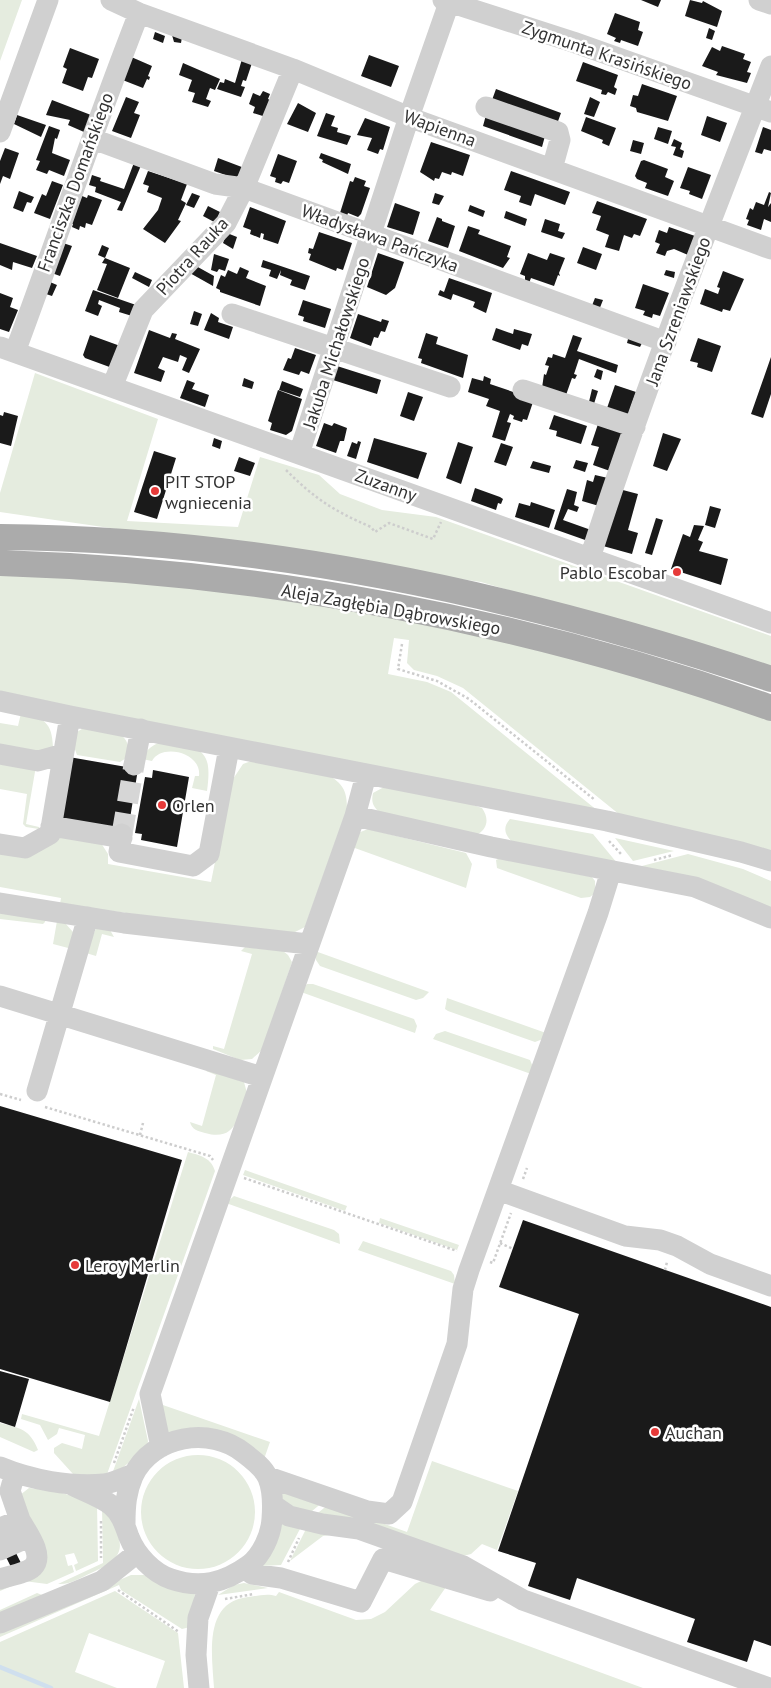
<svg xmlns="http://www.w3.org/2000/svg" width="771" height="1688" font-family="'PT Sans',sans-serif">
  <rect width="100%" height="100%" fill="#fff"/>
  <path fill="#e5ecdf" d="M0,0H22L0,61Z
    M35,373L158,419L127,521L238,527L260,457L319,475L340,494L382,510L436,517L771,636V668L481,582L0,512V493Z
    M0,572L98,575L362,611L570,655L771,718V852L620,815L463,688L437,676L414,670L407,663L409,640L394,638L388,674L427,682L451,692L598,811L0,695Z
    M21,713C44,718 52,722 53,747L42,753L0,745V723L18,726Z
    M88,725C101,729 126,730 128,746C130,754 127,758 120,762L77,755L73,744L74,734Z
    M163,741C201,748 213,748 207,791L192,788L195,776H199C202,752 161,743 152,761L142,759C146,749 153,745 163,741Z
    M0,760L36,766L26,824L39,827V829L26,827L23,824L27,794L0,789Z
    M254,760L330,776C344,785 347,792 347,809L305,927L289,935L60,904L61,898L0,887V849L47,843L66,835L101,843L108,854V864L211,882L231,782L243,764Z
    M384,787L470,804L482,808C489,818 488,828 478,834L379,812C373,806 371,802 373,793Z
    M510,819L593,834L617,863L513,843C505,835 502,828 510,819Z
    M368,829L466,853L472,864L466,888L352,847L358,833Z
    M615,838L674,851L633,861Z
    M688,854L743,869L771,881V909L638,867Z
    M500,858L592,877L595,881V893L590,897L581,898L497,868L496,860Z
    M0,911L46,918L45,922L43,924L0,919Z
    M57,921L65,923L73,932L72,949L53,944Z
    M96,928L110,930L114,937L102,934L96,956L86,953Z
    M245,947L283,951L288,955L292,962L263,1049L252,1059L240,1060L213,1049V1046L224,1049L252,954L241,951Z
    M315,951L429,992L423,998L416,1000L320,966L316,960Z
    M307,984H313L414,1019L417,1026L415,1033L301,992Z
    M447,998L546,1033L543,1039L535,1042L448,1011L445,1009Z
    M445,1031L530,1060L533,1067L531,1074L433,1039L436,1034Z
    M207,1070L244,1082L247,1093C238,1116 237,1142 205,1133C198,1131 192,1130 190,1122L202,1126L216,1075L206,1071Z
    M188,1152C202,1156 211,1158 215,1171L106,1477L73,1474L54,1453V1448L62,1443L82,1449L85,1435L59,1428L57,1434L48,1440L40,1425L21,1419L22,1414L99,1436Z
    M245,1170L347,1206L345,1211L243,1175Z
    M234,1196L334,1230L339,1234L340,1244L226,1203Z
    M380,1218L459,1245L457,1250L379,1223Z
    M363,1241L451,1271L454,1275L455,1284L358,1250Z
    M139,1399L148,1441L147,1448L111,1477Z
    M160,1404L270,1442L263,1462L166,1437Z
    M0,1423C20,1428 30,1429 38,1450L34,1452L0,1437Z
    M141 1512a57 57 0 1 1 114 0a57 57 0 1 1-114 0Z
    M432,1461L518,1491L497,1550L482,1544L471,1554L459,1557L314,1516L329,1504L407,1532Z
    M276,1486L323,1502L306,1516L285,1506Z
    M29,1488L55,1491L97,1503L98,1561L76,1571L74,1565L78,1563L74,1553L65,1555L68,1566L72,1565L74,1572L47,1584L24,1581L0,1591V1586L34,1571L20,1495Z
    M102,1506L106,1508C122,1542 132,1555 91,1573C80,1578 70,1585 58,1584L103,1563Z
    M279,1518L301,1527L281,1565L260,1566Z
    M307,1527L345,1533L323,1536L290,1561Z
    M131,1575H144L172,1589L195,1594L190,1627L182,1629L121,1590L119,1585L0,1637V1632Z
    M423,1580L446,1587L430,1610L643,1688H214C212,1655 203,1602 248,1597C257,1596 267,1593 276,1596L279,1592L356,1620L371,1619L385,1612L415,1584Z
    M244,1583L268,1588L218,1595L234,1585Z
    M115,1591L178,1633L184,1688H156L165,1661L89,1633L75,1672L117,1688H0V1642Z
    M37,1593L42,1595L0,1614V1610Z"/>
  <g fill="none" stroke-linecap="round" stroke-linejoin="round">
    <path stroke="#cfdfee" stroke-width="4.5" d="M0,1667L51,1688"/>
  </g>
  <path fill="#1a1a1a" d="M641,0H661L658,7Z
    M690,0L702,3L703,1L722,11L717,27L685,16Z
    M615,13L640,22L638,30L643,32L638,46L621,40L620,43L614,41L616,38L607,34Z
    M709,28L715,31L712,40L706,38Z
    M155,32L165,36L163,43L153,39Z
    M172,35L182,37L181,43L174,42Z
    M722,46L745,54L743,59L751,62L747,72L751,73L747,83L716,75L718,72L702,66L712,47L720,51Z
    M70,48L99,59L92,78L88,77L83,91L62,83L67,69L63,67Z
    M369,55L399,66L391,87L361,76Z
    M129,56L152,66L148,76L150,77L149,80L147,79L143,88L120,79Z
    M242,59L252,63L246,81L243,80L241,86L245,87L241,97L217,89L220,82L224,83L225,79L235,83Z
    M583,62L618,75L614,87L617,89L615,95L608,92L606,95L601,94L602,90L576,81Z
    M183,63L220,79L215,90L210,88L206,99L211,101L208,107L192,102L195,93L188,91L192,80L179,75Z
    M642,84L677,96L668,121L637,112L636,108L630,106L633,95L638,96Z
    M496,89L561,113L557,124L492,100Z
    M263,91L270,94L268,99L272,101L266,117L253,113L255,107L249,104L253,93L260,96Z
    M126,97L139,102L134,113L140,115L131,138L112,131Z
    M590,97L600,102L594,117L584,114Z
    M52,100L91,115L84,132L68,125L70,120L46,115Z
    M298,103L316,113L308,132L287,124Z
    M326,113L335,116L331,126L338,128L337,132L351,136L347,145L317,136Z
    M17,115L46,125L41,137L14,124Z
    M486,115L545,136L542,147L483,126Z
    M707,116L727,123L720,142L701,135Z
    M586,117L616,128L609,146L602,143L603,140L581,131Z
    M365,118L390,127L383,150L380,149L378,154L367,150L372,138L357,135Z
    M49,126L60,130L57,139L55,138L52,153L70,160L64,176L49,170L47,174L36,170L40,161L36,160Z
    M658,127L672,131L668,144L654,139Z
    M763,127L771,130V151L764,149L762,154L755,152Z
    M674,139L682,143L680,149L684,151L682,158L673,155L676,147L671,146Z
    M633,140L644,143L641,154L630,151Z
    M431,142L470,155L463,176L452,172L451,175L442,172L439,179L435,178L434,181L420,172Z
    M5,148L19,153L10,179L3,176L0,184V161Z
    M321,153L351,164L348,174L322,162L323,160L319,158Z
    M278,154L297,161L289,183L283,181L281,184L275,182L276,178L270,176Z
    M218,158L247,169L243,181L214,171Z
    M135,160L142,163L122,211L117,210L121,202L95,192L96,187L89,185L92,175L101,178L100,181L124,189Z
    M644,160L668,169L665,177L674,181L668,196L645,188L647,183L637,179L635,176L641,161Z
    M688,167L711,175L702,199L689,194L690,191L680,188Z
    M148,171L187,184L181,200L186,203L178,220L181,221L165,243L143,229L158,210L162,198L147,192L149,186L143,184Z
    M511,171L570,192L565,205L535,194L531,206L519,202L521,196L504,190Z
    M355,177L366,181L364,186L370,188L361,214L358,217L348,213L347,216L340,213L350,181L353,182Z
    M52,181L63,185L50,219L34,213L42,194L46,196Z
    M19,191L34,197L31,203L27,202L23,212L13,208Z
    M769,192L771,193L768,207L771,203V222L764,219L761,230L747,225L749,220L746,219L750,208L753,210L756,202L764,205Z
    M192,193L200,196L194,208L186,205Z
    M435,193L444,196L439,205L432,203Z
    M88,195L102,200L92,225L86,223L85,228L80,226L79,230L72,227L73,224L68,222L82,196L87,198Z
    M597,201L647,219L640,236L634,234L632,238L624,235L619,251L605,247L609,235L596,230L601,216L592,213Z
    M395,203L420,212L413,235L387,227Z
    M470,205L485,211L483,217L468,211Z
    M208,206L220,212L216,223L203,216Z
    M250,207L286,221L278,244L263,239L264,234L261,233L260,238L250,234L251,230L243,227Z
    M506,211L527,219L525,226L504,218Z
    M437,217L442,219V221L455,226L448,248L428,241Z
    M545,219L560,224L558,231L565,233L562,239L541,232Z
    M468,226L480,230L478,234L511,246L507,257L510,258L503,268L459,251Z
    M669,227L695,236L688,255L674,249L667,251L665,256L656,253L660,244L655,242L659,230L667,233Z
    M319,232L352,243L343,270L337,268L336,271L309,260L311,254L308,253L309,248L313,249Z
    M227,233L237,237L233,249L223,243Z
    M60,242L72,246L60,276L49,272Z
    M0,243L37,256L32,268L13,262L12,270L0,265Z
    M102,245L109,248L105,258L98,255Z
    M583,247L602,254L596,270L577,263Z
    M378,253L404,262L395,288L386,295L367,287Z
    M528,253L547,260L550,253L565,258L559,273L560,276L558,275L554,286L531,278L529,283L525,281V276L520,274Z
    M214,254L229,259L225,271L219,269L217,272L211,270Z
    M105,258L130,268L118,298L97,290L107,264L102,263Z
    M263,260L310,276L305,290L290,285L292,280L280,275L281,270L277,279L269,276L271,270L261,267Z
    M196,266L214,276L213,286L188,272Z
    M240,267L249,271L246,278L266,286L260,306L220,292V290L216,288L221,275L225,277L228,270L237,274Z
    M666,270L675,272L674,278L664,275Z
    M723,271L744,279L730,311L723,309L722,312L700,304L705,289L718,294L720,288L717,287Z
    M135,272L152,280L149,287L132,278Z
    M449,278L492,293L486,313L473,307L475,302L453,294L451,300L438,295L440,290L444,292Z
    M50,282L57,285L52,296L46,294Z
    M643,284L669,293L660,316L653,314L652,318L643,315L645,311L635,308Z
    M93,290L136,305L132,316L119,312L120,308L99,300L98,304L102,306L98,316L85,311Z
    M0,293L13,298L10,307L18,310L9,332L0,329Z
    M595,298L603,300L599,310L591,308Z
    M303,300L331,309L325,328L303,321L304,317L298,315Z
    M194,311L202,314L198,326L190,324Z
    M211,313L219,318L218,322L233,327L229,339L204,330Z
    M358,314L381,322L382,319L389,321L385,332L381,331L378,338L374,337L371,346L350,338Z
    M496,328L513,334L514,329L532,334L528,346L522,344L520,350L492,340Z
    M149,330L170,338L172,333L177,334L175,339L200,349L189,373L182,370L187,358L180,355L178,362L163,357L158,368L165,371L161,382L134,373Z
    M426,333L438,337L436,344L468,355L463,378L421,363L422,359L418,358Z
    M90,335L123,347L115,369L85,358L83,355Z
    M573,335L582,338L577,351L618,365L616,373L579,359L574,374L577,375L575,379L572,378L566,395L542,388L544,374L546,375L549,366L545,365L548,357L552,358L553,354L565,358Z
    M629,335L643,341L640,347L627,343Z
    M698,338L721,346L712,372L697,367L698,363L690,361Z
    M295,348L316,355L309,374L301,371L299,375L283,370L288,358L291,359Z
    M771,357V394L763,418L751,414Z
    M337,366L381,380L377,394L333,380Z
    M597,369L603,371L601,380L594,377Z
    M484,376L491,379L490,384L534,399L527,420L523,419L522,422L513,419L514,416L510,414L507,422L511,423L505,441L492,437L500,411L486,406L489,399L468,392L472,378L483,381Z
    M244,378L254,382L252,389L242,386Z
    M187,380L195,383L192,389L209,395L205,407L180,398Z
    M282,381L303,389L300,397L279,390Z
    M615,385L636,392L627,418L606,411Z
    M592,389L598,391L593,407L588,406Z
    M278,390L302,399L292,431L286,435L270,430L272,423L268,421Z
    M408,392L423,397L414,421L400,416Z
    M4,412L18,416L11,446L0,443V415L3,416Z
    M554,415L587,426L581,444L556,436L557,431L549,429Z
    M324,423L332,426L334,423L347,428L344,441H340L336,453L316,446Z
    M598,424L623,433L610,471L593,465L599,447L591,445Z
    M663,433L681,439L667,471L653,466Z
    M214,438L222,441L220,449L212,446Z
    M374,438L427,453L418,479L367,462Z
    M358,441L361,442L356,459L347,456L352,442L357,444Z
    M458,442L473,447L461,484L446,478Z
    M501,443L513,447L506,466L494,462Z
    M154,451L176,458L157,519L134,512Z
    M239,457L255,463L250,476L234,471Z
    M576,460L588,463L585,472L573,468Z
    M533,461L551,466L549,473L530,468Z
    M595,475L608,478L599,506L582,501L587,480L593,482Z
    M475,488L500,497L503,499L501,504L498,503L496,510L471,501Z
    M567,489L577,492L574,505L579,507L577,512L568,509L563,520L591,530L588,541L554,529Z
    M619,489L638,494L628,530L638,533L632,554L603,546Z
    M531,502L555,510L549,528L515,517L519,503L530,506Z
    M710,506L721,509L715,528L705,525Z
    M656,518L663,520L652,555L645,553Z
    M694,525L704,526L698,540L703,542L699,551L728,559L721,585L671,569L683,534L690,537Z
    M69,757L138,769L127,837L57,826Z
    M153,770L189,777L177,847L141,840L142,834L135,833L145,777L152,778Z
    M0,1106L182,1160L110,1402L0,1369Z
    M523,1220L771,1307V1646L754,1640L747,1662L687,1642L695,1619L577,1578L570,1600L528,1586L536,1563L498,1551L579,1314L499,1287Z
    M0,1371L29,1379L15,1427L0,1422Z
    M16,1553L21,1563L11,1567L6,1557Z"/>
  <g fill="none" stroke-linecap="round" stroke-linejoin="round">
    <path stroke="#d6d6d6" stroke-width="21" stroke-dasharray="21 11" stroke-linecap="butt" d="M122,834L134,765"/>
    <path stroke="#cdcdcd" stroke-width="2.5" stroke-dasharray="2.5 2.5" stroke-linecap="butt" d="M286,470C315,499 334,511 371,527L375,532L389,523L433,539L441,522
      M402,644L398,669L437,681L469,699L595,800
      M609,841L621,854
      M654,860L673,855
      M0,1094L21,1100
      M45,1107L210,1156L213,1160
      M140,1135L143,1123
      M244,1178L457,1251
      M523,1179L527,1168
      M500,1243L513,1249
      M490,1262L493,1263L511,1213
      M665,1270L667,1262
      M114,1463L134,1407
      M101,1521V1558
      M288,1562L299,1538
      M118,1590L179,1632
      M225,1599L254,1594"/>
    <path stroke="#d0d0d0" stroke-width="21" d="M111,0L139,13L293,69L414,119L771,249
      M443,0L573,42L771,112
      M759,0L771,4
      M486,107L558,132L560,140L552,169
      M0,132L48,0
      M93,139L215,184L244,188L666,342
      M232,314L450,387
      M0,347L771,623
      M15,352C57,239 95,125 139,13
      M112,387L143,310L226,223L244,188L293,69
      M523,390L635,427
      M299,454L409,117L450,0
      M590,558C643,392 708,228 771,66
      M0,701L70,716L607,821L741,852L771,861
      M0,754L38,761L63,754
      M134,765L141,729
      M355,816L491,847L695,887L771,918
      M51,826L122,838
      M122,834L119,852L193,866L209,854L229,748
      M0,844L25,848L50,834L70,716
      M0,903L124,923L308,944
      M0,996L262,1077
      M37,1091L88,917
      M498,1190L625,1236L660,1240L677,1246L710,1264L771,1286
      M161,1447L150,1394L355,816L366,775
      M0,1467C31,1480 70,1487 104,1484C114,1483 125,1477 134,1474
      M268,1477L367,1511L389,1514L402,1502L457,1344L463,1289L469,1270L598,913L611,871
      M70,1484C83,1491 99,1496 111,1505C121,1513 125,1526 129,1537C136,1555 153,1573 171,1579C200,1589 224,1583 249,1565C262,1555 271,1535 272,1519C273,1506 273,1490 268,1478C264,1468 252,1459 244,1453C211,1426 152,1435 133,1476C126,1492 125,1506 125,1524
      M273,1505L289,1516L322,1524L359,1529L463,1566L523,1600L769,1688
      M0,1528L20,1520L10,1491L15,1473
      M0,1550L29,1537
      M245,1568L252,1574L281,1578L361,1602L383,1559L490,1591
      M0,1579C9,1576 27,1573 33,1567C45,1555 26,1531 20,1520
      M0,1623L102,1581L137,1553
      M199,1688L196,1655L198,1618L210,1584"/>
    <path stroke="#ababab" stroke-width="26" d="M0,537C263,539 522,595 771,679
      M0,563C262,571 524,620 771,708"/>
  </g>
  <g fill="#e63a39" stroke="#fff" stroke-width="2">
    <circle cx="155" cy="491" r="5"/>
    <circle cx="677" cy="572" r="5"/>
    <circle cx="162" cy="805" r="5"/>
    <circle cx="75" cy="1265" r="5"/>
    <circle cx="655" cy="1432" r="5"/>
  </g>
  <g text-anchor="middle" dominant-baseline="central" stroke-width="5" stroke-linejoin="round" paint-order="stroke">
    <g font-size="18" fill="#333" stroke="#fff">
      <text transform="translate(607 55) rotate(19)">Zygmunta Krasińskiego</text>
      <text transform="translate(440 128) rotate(20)">Wapienna</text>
      <text transform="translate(75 182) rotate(-70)">Franciszka Domańskiego</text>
      <text transform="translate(380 238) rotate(20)">Władysława Pańczyka</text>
      <text transform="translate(192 256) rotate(-48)">Piotra Rauka</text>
      <text transform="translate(678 311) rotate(-70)">Jana Szreniawskiego</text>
      <text transform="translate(336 343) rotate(-72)">Jakuba Michałowskiego</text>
      <text transform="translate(386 485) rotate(20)">Zuzanny</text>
      <text transform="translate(391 609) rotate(10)">Aleja Zagłębia Dąbrowskiego</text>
    </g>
    <g font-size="18" fill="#333" stroke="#fff" text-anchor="start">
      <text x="165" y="481">PIT STOP<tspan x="165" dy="21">wgniecenia</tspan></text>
      <text x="667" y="572" text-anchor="end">Pablo Escobar</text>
      <text x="172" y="805">Orlen</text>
      <text x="85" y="1265">Leroy Merlin</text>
      <text x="665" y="1432">Auchan</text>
    </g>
  </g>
</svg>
